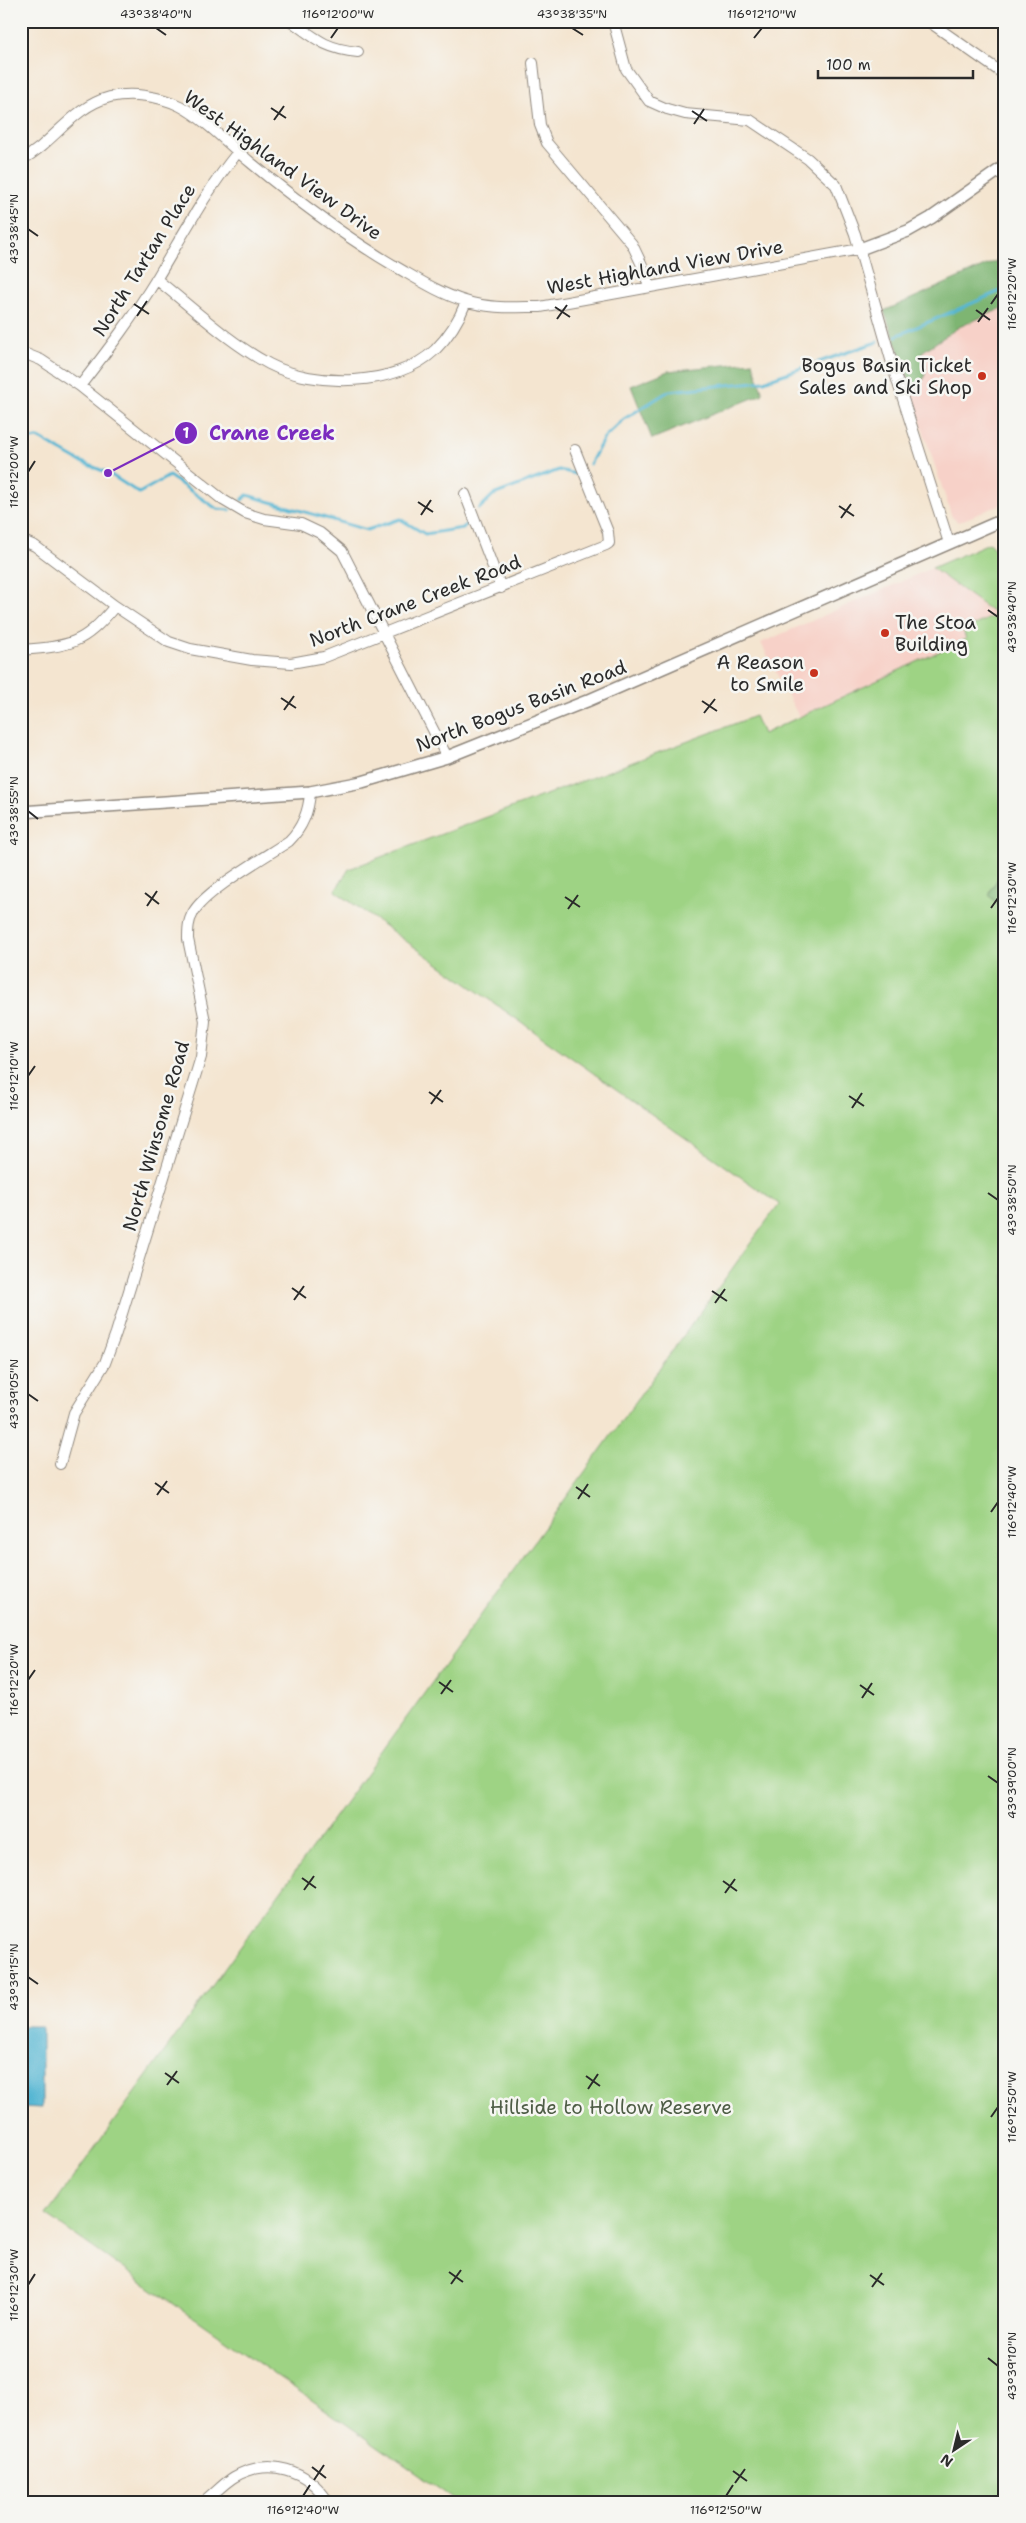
<svg xmlns="http://www.w3.org/2000/svg" width="1026" height="2523" font-family="'Shantell Sans',sans-serif">
  <rect width="100%" height="100%" fill="#f6f6f2"/>
  <filter id="ink" filterUnits="userSpaceOnUse"><feTurbulence type="fractalNoise" baseFrequency=".02" numOctaves="2"/><feDisplacementMap in="SourceGraphic" scale="10" xChannelSelector="R" yChannelSelector="G"/><feConvolveMatrix kernelMatrix="1 2 1 2 8 2 1 2 1" color-interpolation-filters="sRGB"/></filter>
  <filter id="wash" filterUnits="userSpaceOnUse"><feTurbulence type="fractalNoise" baseFrequency=".0096" numOctaves="4" result="noise"/><feDisplacementMap in="SourceGraphic" scale="20" xChannelSelector="R" yChannelSelector="G"/><feGaussianBlur stdDeviation="1.12" result="paint"/><feColorMatrix in="noise" values="0 0 0 0 0 0 0 0 0 0 0 0 0 0 0 0 0 1.4 0 .05"/><feComposite in="paint" operator="in"/></filter>
  <g filter="url(#wash)">
    <rect width="100%" height="100%" fill="#f4e5d0"/>
    <path fill="#f7d1c8" d="M1005,307V503L958,522L952,517L900,361L922,352L959,327Z
      M932,568L998,616L964,630L966,639L799,717L761,643Z"/>
    <path fill="#9ed384" stroke="#647f58" d="M989,543L1005,560V2502H458L46,2215L779,1204L335,891L349,869L755,716L763,734L966,639L963,630L997,615L932,568Z"/>
    <path fill="#7eb572" stroke="#54704e" d="M1005,257V307L959,327L922,352L926,367L924,379L912,387L884,311Z
      M753,362L763,394L652,439L631,386L668,371Z
      M1005,863V904L998,905L989,895C993,883 1002,875 1005,863Z"/>
    <path fill="#55b6d3" stroke="#40707f" d="M21,2026H42V2108L21,2107Z"/>
    <g fill="none" stroke-linecap="round" stroke-linejoin="round">
      <path stroke="#55b6d3" stroke-width="3" d="M896,336L1005,289
        M21,440L39,438L79,461L108,473L139,493L169,476L217,509L230,510
        M590,464L604,438L624,419L669,391L764,381L877,342
        M242,500L247,495L367,530L400,519L425,534L463,528L467,523
        M479,509L493,495L559,470L576,474"/>
    </g>
  </g>
  <g filter="url(#ink)">
    <g fill="none" stroke-linecap="round" stroke-linejoin="round">
      <defs>
        <path id="minor" d="M291,21C316,39 326,49 358,52
          M613,21L626,69L649,101L667,109L685,114L750,120L808,159L836,185L855,234L896,377L949,543
          M928,21L1005,75
          M533,63L540,125L547,143L632,244L642,265L649,287
          M21,160C54,143 72,107 110,97C131,92 160,96 180,106C205,119 228,144 250,162C297,201 345,237 398,268C419,280 441,294 465,301C489,309 515,307 540,307L860,249
          M156,279C193,308 228,342 269,364C315,388 396,387 435,350C449,336 459,320 466,302
          M21,352L41,360L80,386L223,500L245,513L264,519L301,524L320,533L342,551L447,757
          M80,386C107,351 134,316 157,278C183,235 206,191 238,152
          M465,494L501,588
          M21,540L35,546L115,606L169,642L190,649L252,660L291,663L324,657L606,545L609,543L608,532L575,450
          M21,650C70,646 83,645 115,606
          M60,1464L74,1413L105,1363L116,1333L201,1057L205,1021L188,939C188,930 188,921 193,913C204,891 267,856 289,841C302,828 309,811 310,792
          M204,2502C214,2494 224,2483 234,2477C268,2457 308,2469 328,2502"/>
        <path id="tertiary" d="M860,249L908,231L931,218L1005,166
          M21,812L310,792L362,782L447,757L587,701L1005,519"/>
      </defs>
      <use href="#minor" stroke="#90887e" stroke-width="12"/>
      <use href="#tertiary" stroke="#90887e" stroke-width="14"/>
      <use href="#minor" stroke="#fff" stroke-width="10"/>
      <use href="#tertiary" stroke="#fff" stroke-width="11"/>
    </g>
  </g>
  <path fill="none" stroke="#2b2b2b" stroke-width="2" d="M156,28L166,35M572,28L583,35M331,38L338,28M754,38L762,28M271,108L286,118M692,111L707,121M274,120L284,106M694,124L704,109M28,229L38,236M134,304L149,314M991,304L998,294M555,307L570,317M976,310L990,320M137,316L147,301M557,319L567,305M978,322L988,308M28,472L35,461M418,502L433,512M839,506L854,516M421,515L431,500M841,518L851,504M988,610L998,617M281,698L296,708M702,701L717,711M284,710L294,696M704,713L715,699M28,811L38,819M145,893L159,904M565,897L580,907M147,906L157,891M991,908L998,898M568,909L578,895M28,1076L35,1066M429,1092L443,1102M849,1096L864,1106M431,1104L441,1090M852,1108L862,1093M988,1193L998,1200M292,1288L306,1298M712,1291L727,1301M294,1300L304,1286M715,1303L725,1289M28,1394L38,1401M155,1483L169,1493M576,1487L590,1497M157,1495L167,1481M578,1499L588,1484M991,1512L998,1502M28,1680L35,1670M439,1682L453,1692M860,1685L874,1695M441,1694L451,1680M862,1698L872,1683M988,1776L998,1783M302,1878L316,1888M723,1881L737,1891M304,1890L314,1876M725,1893L735,1879M28,1977L38,1984M165,2073L179,2083M586,2076L600,2086M167,2085L177,2071M588,2089L598,2074M991,2117L998,2107M449,2272L463,2282M870,2275L884,2285M451,2284L461,2270M28,2285L35,2274M872,2287L882,2273M988,2358L998,2366M312,2467L326,2478M733,2471L747,2481M314,2480L324,2465M735,2483L745,2469M303,2496L310,2485M726,2496L733,2485"/>
  <g fill="#c8321e" stroke="#f6f6f2" stroke-width="2">
    <circle cx="982" cy="376" r="5"/>
    <circle cx="885" cy="633" r="5"/>
    <circle cx="814" cy="673" r="5"/>
  </g>
  <g text-anchor="middle" dominant-baseline="central" stroke-width="5" stroke-linejoin="round" paint-order="stroke">
    <g font-size="19" fill="#2b2b2b" stroke="#f6f6f2">
      <text transform="translate(283 165) rotate(36)">West Highland View Drive</text>
      <text transform="translate(144 260) rotate(-58)">North Tartan Place</text>
      <text transform="translate(665 267) rotate(-10)">West Highland View Drive</text>
      <text transform="translate(415 601) rotate(-21)">North Crane Creek Road</text>
      <text transform="translate(521 706) rotate(-21)">North Bogus Basin Road</text>
      <text transform="translate(156 1136) rotate(-74)">North Winsome Road</text>
    </g>
    <g font-size="19" fill="#2b2b2b" stroke="#f6f6f2" text-anchor="end">
      <text x="972" y="365">Bogus Basin Ticket<tspan x="972" dy="22">Sales and Ski Shop</tspan></text>
      <text x="895" y="622" text-anchor="start">The Stoa<tspan x="895" dy="22">Building</tspan></text>
      <text x="804" y="662">A Reason<tspan x="804" dy="22">to Smile</tspan></text>
    </g>
    <g font-size="19" fill="#4e5d46" stroke="#f6f6f2">
      <text x="611" y="2107">Hillside to Hollow Reserve</text>
    </g>
  </g>
  <path fill="none" stroke="#7b2cbf" stroke-width="2" d="M108 473L186 433"/>
  <g fill="#7b2cbf" stroke="#f6f6f2" stroke-width="2">
    <circle cx="108" cy="473" r="5"/>
    <circle cx="186" cy="433" r="12"/>
  </g>
  <g font-size="15" text-anchor="middle" font-weight="bold" fill="#fff">
    <text x="186" y="438">1</text>
  </g>
  <g font-size="20" text-anchor="middle" font-weight="bold" fill="#7b2cbf" stroke="#f6f6f2" stroke-width="5" stroke-linejoin="round" paint-order="stroke">
    <text x="272" y="440">Crane Creek</text>
  </g>
  <rect width="1026" height="2523" fill="none" stroke="#f6f6f2" stroke-width="55"/>
  <g transform="translate(954 2450) rotate(215)" stroke="#f6f6f2" stroke-width="4" paint-order="stroke">
  <path d="M0-4L9 19L0 12L-9 19Z" fill="#2b2b2b"/>
  <text y="-8" font-size="14" font-weight="bold" text-anchor="middle" fill="#2b2b2b">N</text>
  </g>
  <path d="M818 70v8h155v-8" fill="none" stroke="#2b2b2b" stroke-width="2.5"/>
  <text x="826" y="70" font-size="15" fill="#2b2b2b" stroke="#f6f6f2" stroke-width="4" paint-order="stroke">100 m</text>
  <rect x="28" y="28" width="970" height="2468" fill="none" stroke="#2b2b2b" stroke-width="2"/>
  <g font-size="12" text-anchor="middle" fill="#2b2b2b">
    <text x="156" y="18">43°38'40"N</text>
    <text x="338" y="18">116°12'00"W</text>
    <text x="572" y="18">43°38'35"N</text>
    <text x="762" y="18">116°12'10"W</text>
    <text transform="translate(14 229) rotate(-90)" y="4">43°38'45"N</text>
    <text transform="translate(1012 294) rotate(-90)" y="4">116°12'20"W</text>
    <text transform="translate(14 472) rotate(-90)" y="4">116°12'00"W</text>
    <text transform="translate(1012 617) rotate(-90)" y="4">43°38'40"N</text>
    <text transform="translate(14 811) rotate(-90)" y="4">43°38'55"N</text>
    <text transform="translate(1012 898) rotate(-90)" y="4">116°12'30"W</text>
    <text transform="translate(14 1076) rotate(-90)" y="4">116°12'10"W</text>
    <text transform="translate(1012 1200) rotate(-90)" y="4">43°38'50"N</text>
    <text transform="translate(14 1394) rotate(-90)" y="4">43°39'05"N</text>
    <text transform="translate(1012 1502) rotate(-90)" y="4">116°12'40"W</text>
    <text transform="translate(14 1680) rotate(-90)" y="4">116°12'20"W</text>
    <text transform="translate(1012 1783) rotate(-90)" y="4">43°39'00"N</text>
    <text transform="translate(14 1977) rotate(-90)" y="4">43°39'15"N</text>
    <text transform="translate(1012 2107) rotate(-90)" y="4">116°12'50"W</text>
    <text transform="translate(14 2285) rotate(-90)" y="4">116°12'30"W</text>
    <text transform="translate(1012 2366) rotate(-90)" y="4">43°39'10"N</text>
    <text x="303" y="2514">116°12'40"W</text>
    <text x="726" y="2514">116°12'50"W</text>
  </g>
</svg>
